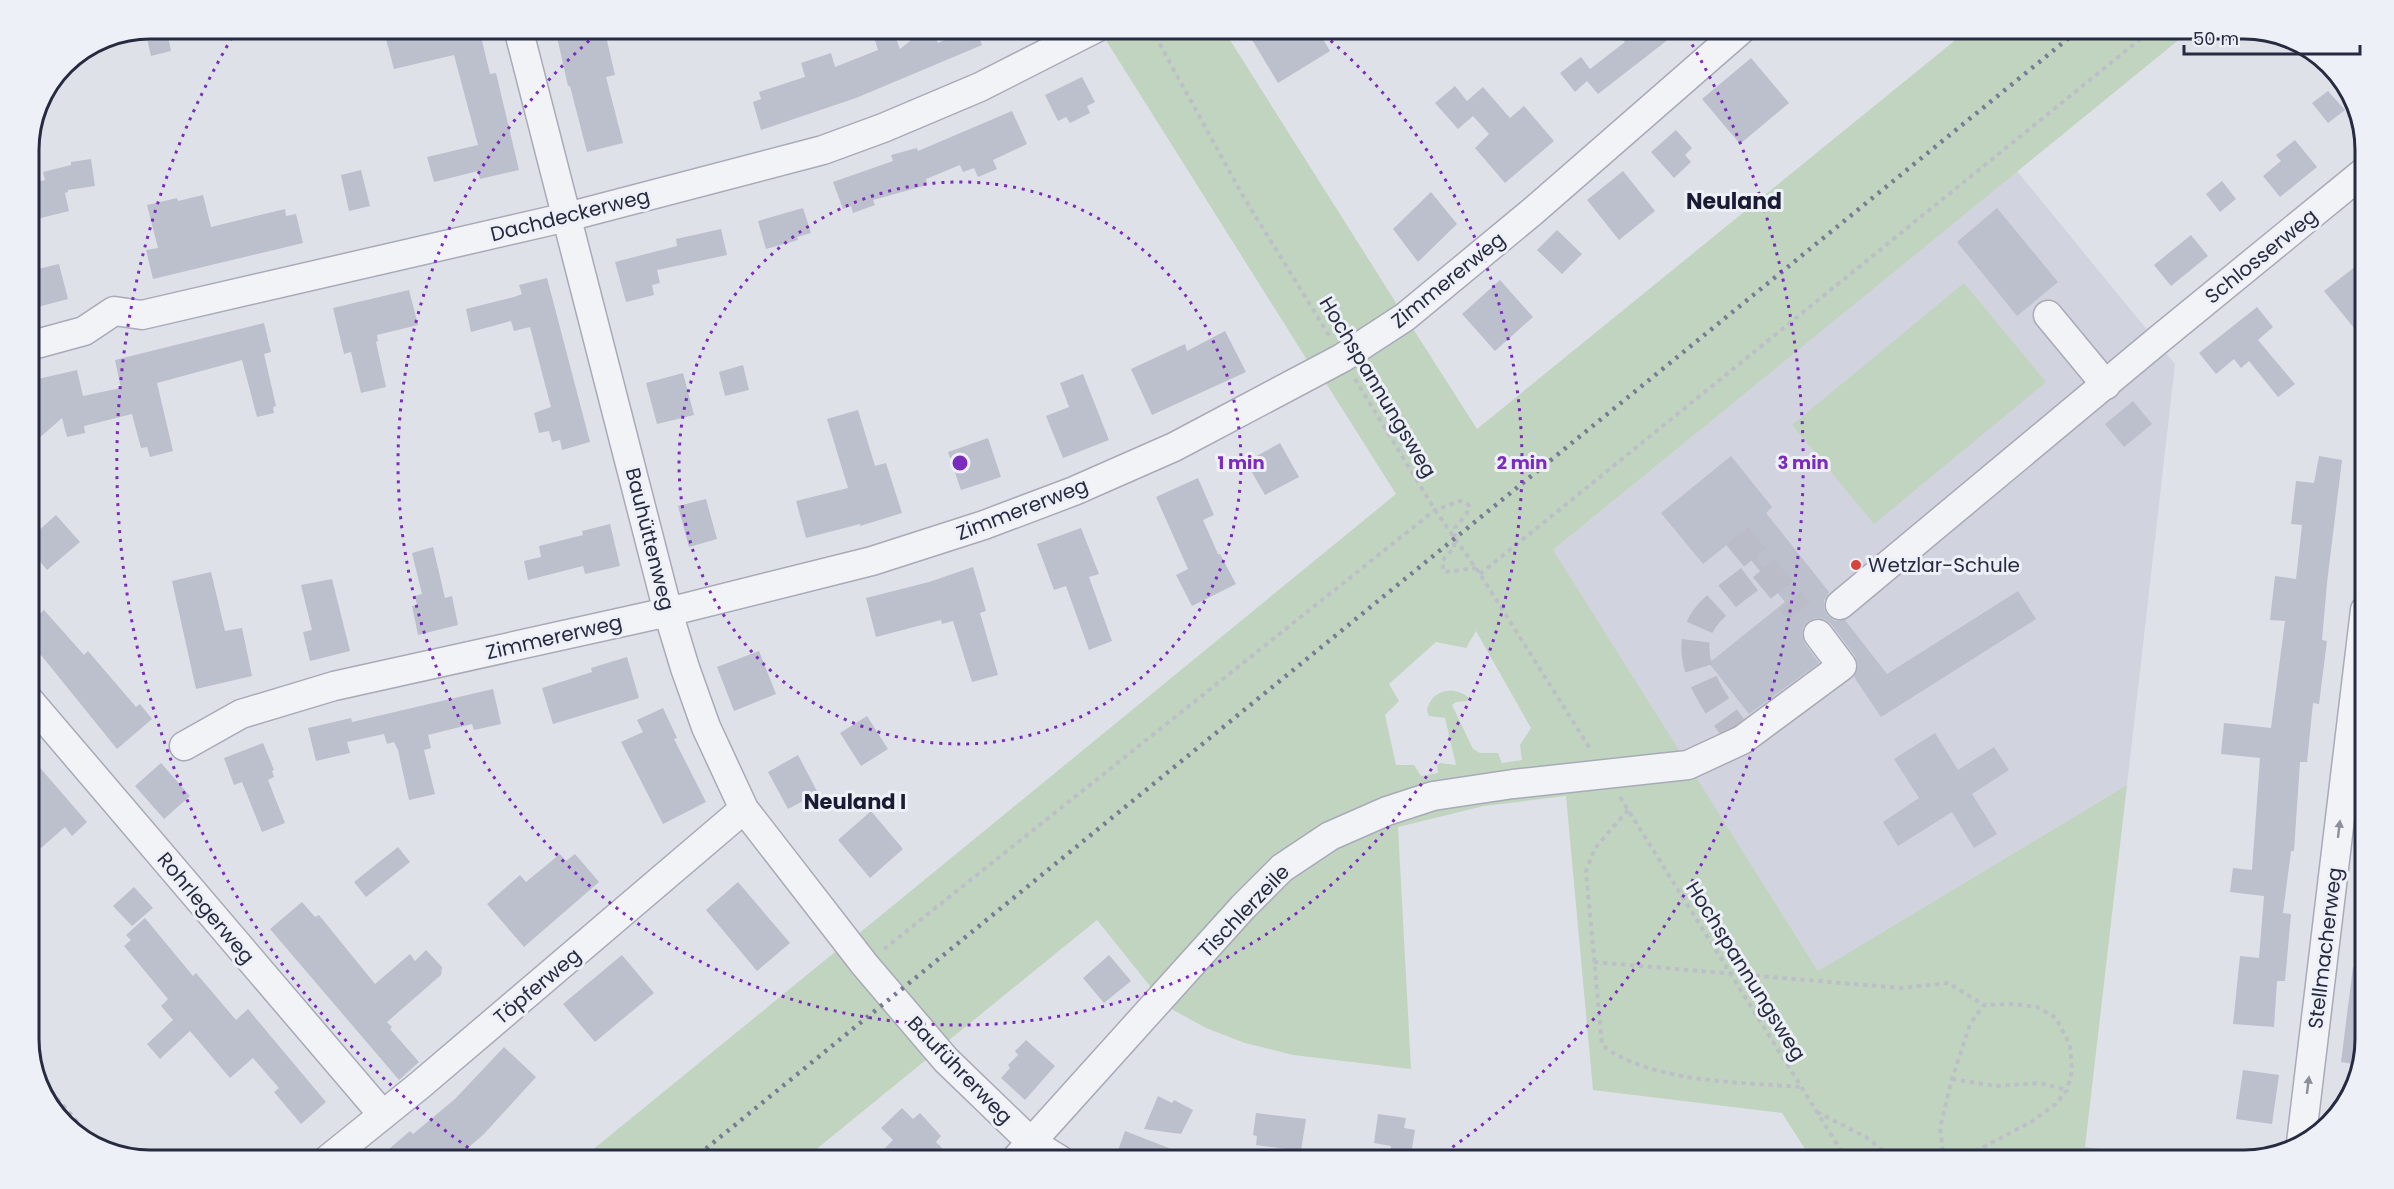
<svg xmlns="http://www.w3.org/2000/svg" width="2394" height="1189" font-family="Poppins,sans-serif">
  <rect width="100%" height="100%" fill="#dfe1e9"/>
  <path fill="#d1d3de" d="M2017,171L2175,364L2127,785L1818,971L1552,551Z"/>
  <path fill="#c0d4bf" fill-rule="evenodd" d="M1111,28L1223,29L1398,306L1309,363L1102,34Z
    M1969,29H2192L1553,550L1818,971L2127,785L2085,1147L2126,1152L2125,1160H1812L1782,1113L1593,1090L1566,796L1484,806L1398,827L1411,1069L1293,1055L1245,1043L1206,1028L1166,1006L1097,920L943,1045L857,935L1396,494L1324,380L1410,324L1477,429ZM1476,631L1531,728L1520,745L1522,760L1502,763L1498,753H1480L1473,749L1452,705L1456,702L1467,701L1469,698C1454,685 1430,690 1427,711L1429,716L1445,718L1456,765L1440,763L1437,765L1438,773L1421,776L1414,765H1396L1385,715L1399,701L1389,684L1436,642L1466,648Z
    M1964,283L2046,382L1874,524L1792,425Z
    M840,948L932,1055L803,1160H580Z"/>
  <path fill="#bcbfcc" d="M166,28L171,51L151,56L145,30Z
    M383,28H479L490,74L496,73L519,170L480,179L478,171L434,182L427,157L478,145L454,55L394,69Z
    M555,28H604L615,75L606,77L623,143L587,152L570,86H568Z
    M971,28H975L982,45L856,98L761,130L753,102L761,99L759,92L805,77L801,63L831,53L835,67L878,50L875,40L894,33L900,49L915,37L932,29L938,43Z
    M1245,28H1316L1330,51L1278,83Z
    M1638,28H1683L1598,94L1587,81L1575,92L1560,73L1581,57L1590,69L1625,42L1623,40Z
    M1751,58L1789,103L1740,144L1702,99Z
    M1082,77L1095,102L1087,106L1090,113L1070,123L1066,117L1058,121L1045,95Z
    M1455,86L1467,101L1483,87L1510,118L1524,106L1554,141L1505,183L1475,148L1489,134L1473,116L1458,129L1435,103Z
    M2328,91L2345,110L2328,123L2312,103Z
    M1012,111L1027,144L993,160L997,169L978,177L974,168L963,172L960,165L926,179L927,185L873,200L875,205L853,213L851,206L843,209L833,182L893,161L891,155L917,148L918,151Z
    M1676,130L1692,148L1685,155L1691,162L1674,178L1651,152Z
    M2295,140L2317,167L2280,197L2263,176L2281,161L2276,155Z
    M91,159L95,186L68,190V192L65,193L69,211L29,221V184L45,180L43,172L71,165V162Z
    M361,170L370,206L349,211L341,175Z
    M1623,171L1655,211L1619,240L1587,200Z
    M2222,181L2236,199L2220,212L2206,194Z
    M1431,192L1457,224L1418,262L1393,229Z
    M203,195L211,227L285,209L286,216L296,214L303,243L153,279L146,250L158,248L147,205L177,198L178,201Z
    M803,208L811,233L797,237L798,240L766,249L758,221Z
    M1997,208L2058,282L2017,316L1957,242Z
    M721,229L727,255L657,270L660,283L652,285L654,295L626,302L615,262L677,246L676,239Z
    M1557,230L1582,254L1562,274L1537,250Z
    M2191,235L2208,256L2171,286L2154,265Z
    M59,264L68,299L34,308L29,286V271Z
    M2356,266L2365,277V322L2354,328L2324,291Z
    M547,278L590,442L562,450L560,440L552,442L549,431L539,433L534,413L551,407L530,327L514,331L511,321L471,332L466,309L514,297L522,294L519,285Z
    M1500,280L1533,317L1495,351L1462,314Z
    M409,290L418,325L377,335L378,341L376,342L386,387L361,393L351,352L344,354L333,308Z
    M2257,307L2273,327L2258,340L2295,384L2278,397L2249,361L2241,368L2234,359L2216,374L2199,353Z
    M264,323L271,352L264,354L276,406L273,407L274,413L257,417L242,360L157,383L173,451L150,457L147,447L141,448L132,414L84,426L85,433L67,437L62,418L29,447V381L77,370L83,396L121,388L115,360Z
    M1225,331L1246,372L1152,415L1131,369L1185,344L1187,351Z
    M743,365L749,390L725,396L719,372Z
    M683,373L694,415L657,424L646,383Z
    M1083,374L1109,440L1063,458L1046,416L1069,407L1060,383Z
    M2133,401L2152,424L2124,447L2105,424Z
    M858,410L875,466L886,463L902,513L860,526V524L806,538L796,501L848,488L827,419Z
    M988,438L1001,477L961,490L948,452Z
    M1280,443L1299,477L1265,495L1246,462Z
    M1731,456L1772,507L1766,513L1829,592L1824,600V608L1827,615L1835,621L1845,620L1887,674L2018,591L2036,619L1881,717L1854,677L1858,665L1855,656L1831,624L1824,619L1815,618L1809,621L1803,627L1802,635L1805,644L1819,663L1749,714L1709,663L1785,602L1734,539L1703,564L1661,513Z
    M2319,456L2342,460L2327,583L2322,640L2327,641L2319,704L2313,703L2307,762H2300L2294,851H2291L2283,913L2291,914L2285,981H2277L2274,1027L2233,1024L2240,956L2259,958L2264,896L2230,892L2233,868L2252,870L2260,758L2221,754L2224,723L2271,728L2285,621L2270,620L2275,576L2296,579L2302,525L2291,524L2296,481L2314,483Z
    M1198,478L1214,515L1203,520L1218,554H1220L1236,584L1192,606L1176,575L1188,569L1156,497Z
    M706,499L717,539L689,547L678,506Z
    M56,515L80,542L47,570L29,548V539Z
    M610,524L620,566L585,574L583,566L528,580L524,561L541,557L539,546L583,535L582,531Z
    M1081,528L1099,574L1089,577L1112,641L1089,650L1066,586L1054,590L1037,544Z
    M433,547L445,598L452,596L458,625L418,635L412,606L417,605L415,596L422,594L412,553Z
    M973,567L986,611L980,613L998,675L972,682L953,621L942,624L941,620L876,637L866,598L929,582Z
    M211,572L225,631L242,628L252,676L196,689L172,581Z
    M332,579L350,651L310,661L303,632L312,630L301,585Z
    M44,610L84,655L88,651L136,707L140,704L152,719L117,749L41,655L39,657L29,646V624Z
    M759,651L776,694L734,711L717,667Z
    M627,657L639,698L553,724L542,688L592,672L591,668Z
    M493,689L501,724L474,730L472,724L428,735L431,748L424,750L435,794L409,800L398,750L394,742L387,744L384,734L347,742L350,753L316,761L308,728L351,718L352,722Z
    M663,708L677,738L674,739L706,802L663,824L621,742L643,732L637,720Z
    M867,716L888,749L861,766L840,733Z
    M1935,733L1958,770L1994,747L2009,770L1972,794L1997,834L1974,848L1952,812L1898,846L1883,822L1919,798L1894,759Z
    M263,743L274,770L272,771L274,777L268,780L285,823L262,832L242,782L234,785L224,758Z
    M29,755L87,822L72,836L65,827L41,848L29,835Z
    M798,755L818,793L788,809L768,772Z
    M161,763L190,796L164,819L135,786Z
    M871,811L903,849L870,878L838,840Z
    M398,847L410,862L366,897L354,882Z
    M560,854L566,861L575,854L599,882L524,947L487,904L520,875L526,882Z
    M738,882L790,943L757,971L706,910Z
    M134,887L153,908L132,926L113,906Z
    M302,902L315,917L319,915L375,984L410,954L415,961L426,950L442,967L441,975L387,1022L392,1027L390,1029L419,1062L399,1080L270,929Z
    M145,918L193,976L196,973L236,1020L248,1009L326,1102L301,1124L274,1092L279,1088L253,1058L230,1078L190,1031L160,1059L147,1044L173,1020L161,1006L168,999L124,946L131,940L126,935Z
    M622,955L654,993L595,1042L563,1004Z
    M1109,955L1131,981L1104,1003L1083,978Z
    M2353,967H2365L2366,1039L2360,1065L2341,1062Z
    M1026,1040L1055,1066L1025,1100L1001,1078L1010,1068L1008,1065L1018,1055L1015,1051Z
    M504,1047L536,1077L484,1134L453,1161H375L410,1131L413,1134L455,1099Z
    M2243,1070L2279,1075L2272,1124L2236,1119Z
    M1158,1096L1172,1103L1174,1100L1193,1110L1181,1134L1144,1129Z
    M902,1108L913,1119L920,1113L941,1136L936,1142L943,1149L932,1161H890L881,1152L893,1140L881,1128Z
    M1256,1113L1306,1119L1301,1151L1256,1145L1257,1136L1253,1135Z
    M1378,1114L1406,1118L1404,1128L1415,1130L1410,1160H1389L1391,1146L1374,1143Z
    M1125,1131L1197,1159V1160H1134L1117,1153Z"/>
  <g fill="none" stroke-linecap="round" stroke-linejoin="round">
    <path stroke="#babdc7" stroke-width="28" stroke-dasharray="28 14" stroke-linecap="butt" d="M1737,536L1799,611
      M1742,740C1717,706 1672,652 1710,612C1725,596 1747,582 1764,568"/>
    <defs>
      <path id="minor" d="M518,28L668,612L685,668L706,727L744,809L865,965L946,1060L1031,1142L1060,1160
        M2048,315L2106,385
        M29,346L84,331L114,311L142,315L567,217L823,150L883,128L980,87L1096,28
        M1840,605L2157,341L2365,171
        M29,700L383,1115
        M184,746L241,714L334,686L668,612L872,561L984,525L1074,491L1174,447L1342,358L1405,317L1532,212L1743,28
        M2301,1143L2365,610
        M327,1160L420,1085L744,809
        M1015,1160L1243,907L1282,868L1330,836L1387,811L1433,796L1513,784L1688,765L1742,740L1842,666L1818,634"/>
    </defs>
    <use href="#minor" stroke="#a8aab7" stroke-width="31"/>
    <path stroke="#bdbfc8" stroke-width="4" stroke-dasharray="4.5 4.5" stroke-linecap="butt" d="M1151,28L1243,196L1330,337
      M1355,379L1435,510L1480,574L1591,750
      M1480,574L2154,28
      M1620,797L1847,1160
      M1628,810L1595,848L1586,871L1602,1045C1650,1083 1741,1082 1800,1087
      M884,949L1435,510L1460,501L1466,502L1469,506L1467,513L1455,528L1454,548L1442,561L1444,572L1476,568
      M1594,962L1901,988L1948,983L1984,1005
      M39,1078L80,1125L75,1130
      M1952,1079L1996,1086L2040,1083L2067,1090
      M1817,1112L1866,1137L1887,1154L1914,1160
      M1944,1160L1940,1128L1952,1079L1970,1024L1984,1005L2014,1004L2037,1007L2056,1018L2070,1045L2072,1071L2067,1090L2056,1104L2031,1122L1959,1160"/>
    <use href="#minor" stroke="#f2f3f7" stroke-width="28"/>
    <path stroke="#777c94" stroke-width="4.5" stroke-dasharray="3 6" stroke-linecap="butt" d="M692,1160L2081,28"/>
  </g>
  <defs><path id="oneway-solid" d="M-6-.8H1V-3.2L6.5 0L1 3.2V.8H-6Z" transform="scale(1.5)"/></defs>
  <g fill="#8c8f9c">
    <use href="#oneway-solid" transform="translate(2339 829) rotate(-83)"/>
    <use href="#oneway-solid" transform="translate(2308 1085) rotate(-83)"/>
  </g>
  <g fill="none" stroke="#7b2cbf" stroke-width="3" stroke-dasharray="3 6">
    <circle cx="960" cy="463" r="281"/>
    <path d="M1317 29A562 562 0 1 1 603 29"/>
    <path d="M483 1158A843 843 0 0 1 237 29M1683 29A843 843 0 0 1 1437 1158"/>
  </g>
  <circle fill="#d7433b" stroke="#eef0f7" stroke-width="2" cx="1856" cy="565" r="6"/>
  <g text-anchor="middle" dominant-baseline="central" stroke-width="6" stroke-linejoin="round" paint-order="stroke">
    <g font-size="20" fill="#272b41" stroke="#eef0f7">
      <text transform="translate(570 215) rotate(-14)">Dachdeckerweg</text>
      <text transform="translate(2261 256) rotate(-39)">Schlosserweg</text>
      <text transform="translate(1448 280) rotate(-39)">Zimmererweg</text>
      <text transform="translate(1378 387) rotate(59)">Hochspannungsweg</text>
      <text transform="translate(1022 509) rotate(-21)">Zimmererweg</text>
      <text transform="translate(650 539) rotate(76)">Bauhüttenweg</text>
      <text transform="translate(554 637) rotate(-13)">Zimmererweg</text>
      <text transform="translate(206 908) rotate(50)">Rohrlegerweg</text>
      <text transform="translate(1244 911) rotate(-46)">Tischlerzeile</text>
      <text transform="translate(2325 948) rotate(-83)">Stellmacherweg</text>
      <text transform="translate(1746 971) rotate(58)">Hochspannungsweg</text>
      <text transform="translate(537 986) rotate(-40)">Töpferweg</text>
      <text transform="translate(960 1070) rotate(46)">Bauführerweg</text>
    </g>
    <g font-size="20" fill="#272b41" stroke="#eef0f7" text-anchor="start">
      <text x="1868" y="565">Wetzlar-Schule</text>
    </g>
    <g font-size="21" font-weight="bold" fill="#191c32" stroke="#eef0f7">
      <text x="855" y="801">Neuland I</text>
    </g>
    <g font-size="22" font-weight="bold" fill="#191c32" stroke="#eef0f7">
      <text x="1734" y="201">Neuland</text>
    </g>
  </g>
  <path d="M0 0H2394V1189H0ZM150 39H2244A111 111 0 0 1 2355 150V1039A111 111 0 0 1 2244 1150H150A111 111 0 0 1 39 1039V150A111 111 0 0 1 150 39Z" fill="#eef0f7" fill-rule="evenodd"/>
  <path fill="none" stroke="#272b41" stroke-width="3" d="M150 39H2244A111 111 0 0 1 2355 150V1039A111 111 0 0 1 2244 1150H150A111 111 0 0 1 39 1039V150A111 111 0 0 1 150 39Z"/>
  <circle cx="960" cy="463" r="9" fill="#7b2cbf" stroke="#eef0f7" stroke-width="3"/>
  <g font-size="18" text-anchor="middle" font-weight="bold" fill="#7b2cbf" stroke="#eef0f7" stroke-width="6" stroke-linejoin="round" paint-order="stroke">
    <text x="1241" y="469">1 min</text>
    <text x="1522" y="469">2 min</text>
    <text x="1803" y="469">3 min</text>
  </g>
  <path d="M2184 45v9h176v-9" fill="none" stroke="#272b41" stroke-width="3"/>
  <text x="2193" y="45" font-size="18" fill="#272b41" stroke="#eef0f7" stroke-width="4.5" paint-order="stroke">50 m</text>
</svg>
